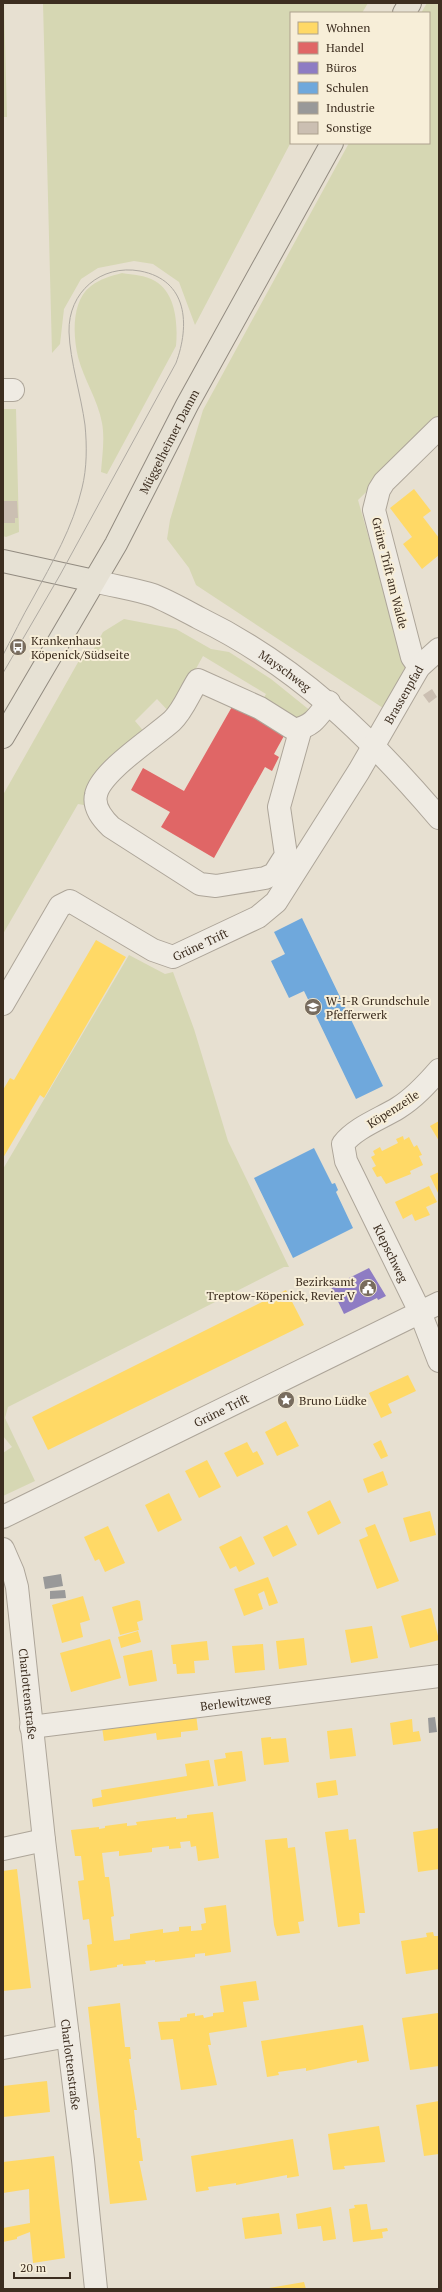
<svg xmlns="http://www.w3.org/2000/svg" width="442" height="2292" font-family="'PT Serif',serif">
  <rect width="100%" height="100%" fill="#e7e0d1"/>
  <path fill="#d6d7b3" d="M3,3H4L7,117H3Z
    M43,3H368L362,13H291V142L195,325L179,282L153,264L134,261L98,268L81,279L64,309L60,344L52,353Z
    M427,3H439V421L358,500L407,672L383,708L196,585L189,568L167,539L170,520L203,410L349,143H429V13H421Z
    M122,273C133,275 145,275 155,281C176,293 178,324 176,346L107,474L101,472C102,457 105,439 102,423C98,400 84,380 78,357C73,336 71,301 91,286C100,279 111,276 122,273Z
    M3,409H16L19,532L6,537L3,536Z
    M124,619L176,629L211,649L229,652L271,679L312,712L295,720L262,701L266,694L203,656L171,714L157,699L135,721L146,734L95,807L78,804L3,934V795L81,657L88,660L103,632Z
    M129,955L165,974L173,972L194,1029L228,1141L289,1267H284L8,1407L5,1418L35,1481L3,1496V1453L12,1447L3,1436V1169Z"/>
  <path fill="#ffd966" d="M414,489L431,511L423,517L439,538V555L422,569L403,544L412,537L390,508Z
    M96,940L126,957L44,1098L40,1095L3,1158V1090L10,1078L14,1080Z
    M439,1121V1141L430,1126Z
    M403,1136L404,1140L409,1137L414,1147L417,1145L422,1155L419,1156L423,1165L410,1171L411,1174L386,1184L381,1176L377,1177L372,1168L376,1166L371,1157L375,1155L373,1151L380,1147L382,1151L398,1143L396,1139Z
    M439,1172V1195L430,1176Z
    M429,1186L437,1202L426,1207L430,1215L415,1221L412,1214L403,1219L395,1202Z
    M286,1290L304,1325L48,1450L32,1417Z
    M408,1375L416,1391L388,1404L392,1413L381,1418L369,1393Z
    M286,1421L299,1446L277,1456L265,1432Z
    M381,1440L388,1456L381,1459L373,1444Z
    M247,1442L253,1453L257,1451L264,1464L237,1477L224,1453Z
    M207,1460L221,1487L199,1498L185,1471Z
    M383,1471L388,1485L368,1493L363,1479Z
    M169,1493L182,1520L158,1532L145,1505Z
    M330,1500L341,1523L318,1535L307,1512Z
    M430,1511L436,1535L410,1542L403,1518Z
    M375,1524L399,1581L377,1589L359,1540L368,1536L365,1528Z
    M287,1525L297,1545L273,1557L263,1537Z
    M108,1526L125,1563L105,1572L99,1559L95,1561L84,1537Z
    M241,1536L255,1564L239,1572L236,1566L230,1569L219,1547Z
    M268,1577L278,1603L269,1606L264,1591L258,1594L263,1609L244,1616L234,1589Z
    M83,1596L90,1620L80,1623L83,1637L62,1643L52,1605Z
    M137,1600L140,1601L143,1620L137,1622L139,1630L120,1635L112,1607Z
    M431,1608L439,1640L410,1648L401,1616Z
    M372,1626L378,1658L351,1663L345,1630Z
    M138,1631L141,1642L121,1648L118,1637Z
    M304,1638L307,1665L279,1669L276,1641Z
    M110,1639L121,1678L71,1692L60,1653Z
    M207,1641L209,1660L194,1661L195,1673L177,1674L176,1664H173L171,1645Z
    M263,1644L265,1670L235,1673L232,1646Z
    M152,1650L157,1681L129,1686L123,1656Z
    M196,1714L198,1730L181,1732V1737L157,1740L156,1733L104,1741L102,1727Z
    M412,1719L413,1732L419,1731L421,1741L393,1745L390,1723Z
    M352,1728L356,1756L330,1759L327,1731Z
    M271,1737V1739L286,1738L289,1762L264,1765L261,1738Z
    M242,1751L246,1781L218,1786L214,1760L226,1758L225,1753Z
    M209,1760L214,1786L93,1807L92,1799L102,1797L101,1790L187,1776L185,1764Z
    M336,1780L338,1795L318,1798L316,1783Z
    M213,1812L219,1858L198,1861L196,1846L191,1847L190,1841L180,1842L181,1848L169,1849V1846L152,1848V1852L119,1856V1851L102,1853L105,1877H109L114,1916L111,1917L114,1941L130,1939V1934L163,1929V1933L179,1931V1927L191,1926V1931L202,1930L201,1924L206,1923L204,1908L226,1905L231,1952L205,1956V1953L195,1954V1957L155,1962V1960L145,1961L146,1964L123,1966V1964L117,1965V1967L90,1971L87,1945L92,1944L89,1919L83,1920L78,1881L84,1880L81,1856H75L71,1830L99,1827V1829L105,1828V1826L127,1823V1826L137,1825L136,1822L176,1817V1819L187,1818V1815Z
    M439,1828V1869L418,1872L413,1832Z
    M348,1829L349,1840L356,1839L365,1913H359L360,1924L338,1927L325,1832Z
    M287,1838L288,1848L295,1847L304,1921L298,1922L300,1933L277,1936L274,1925L265,1840Z
    M17,1869L31,1988L3,1991V1871Z
    M433,1932L434,1936H439V1969L406,1974L401,1941L427,1937L426,1933Z
    M256,1981L259,2000L243,2002L247,2027L209,2033L211,2045H208L217,2085L181,2090L173,2039L161,2040L158,2022L180,2021V2018L187,2017V2014L195,2013V2016L203,2015L204,2018L213,2016V2013L224,2012L220,1986Z
    M120,2003L125,2047H130L131,2059H129L137,2110H134L137,2138H140L143,2161H139L147,2200L110,2204L88,2007Z
    M438,2013L439,2066L410,2070L402,2018Z
    M363,2025L369,2061L357,2063V2060L306,2071V2068L278,2072L279,2075L267,2077L261,2041Z
    M47,2081L50,2112L3,2117V2086Z
    M439,2101V2154L424,2156L416,2105Z
    M379,2126L385,2162L344,2166L345,2169L333,2170L328,2134Z
    M293,2139L299,2176L287,2178V2175L236,2185V2183L208,2187L209,2190L196,2192L191,2156Z
    M54,2156L65,2258L33,2263L30,2232L17,2237V2239L3,2242V2228L30,2223L29,2189L3,2193V2162Z
    M367,2204L371,2230L387,2228L388,2231L382,2232L383,2238L353,2242L349,2209L355,2208L354,2205Z
    M331,2207L336,2239L323,2241L321,2226L298,2229L296,2214Z
    M279,2213L282,2234L245,2239L242,2218Z
    M304,2282L306,2289H269V2288Z"/>
  <path fill="#e06666" d="M233,705L285,734L274,754L279,757L272,771L265,767L214,858L161,827L170,812L131,790L143,768L184,791Z"/>
  <path fill="#8e7cc3" d="M369,1268L386,1296L378,1300L377,1298L344,1314L331,1287Z"/>
  <path fill="#6fa8dc" d="M302,918L383,1086L356,1099L304,991L289,998L271,961L285,954L274,932Z
    M314,1148L332,1184L335,1183L338,1190L336,1192L353,1228L293,1258L254,1178Z"/>
  <path fill="#999" d="M61,1574L63,1586L45,1589L43,1577Z
    M65,1590L66,1598L50,1599V1591Z
    M435,1717L437,1732L429,1733L428,1718Z"/>
  <path fill="#cbbfb2" d="M3,501H17L18,518H15V523H3Z
    M432,689L437,697L429,703L423,695Z"/>
  <g fill="none" stroke-linecap="round" stroke-linejoin="round">
    <defs>
      <g id="minor">
        <path d="M3,390H13"/>
        <path id="s1" d="M94,581C113,586 134,589 153,595C168,601 184,610 199,618C298,666 369,736 439,818"/>
        <path d="M419,667L412,657L374,510L379,490L384,482L439,428"/>
        <path d="M301,728L279,807L286,855L274,874L265,878L216,886L200,884L111,827C103,819 93,808 96,795C100,772 153,738 172,721C183,711 190,692 198,680L260,708L295,730C314,725 317,717 329,702"/>
        <path id="s2" d="M3,1004L60,906L70,901L153,950L173,957L258,917L276,902L359,771L419,667L439,649"/>
        <path id="s3" d="M439,1070C426,1085 414,1098 398,1108C380,1119 355,1128 343,1144L346,1161L420,1312L439,1361"/>
        <path id="s4" d="M3,1517L439,1303"/>
        <path id="s5" d="M3,1549L13,1572L17,1587L44,1840L83,2160L96,2289"/>
        <path id="s6" d="M31,1727L439,1676"/>
        <path d="M3,1849L44,1840"/>
        <path d="M3,2048L68,2036"/>
      </g>
      <g id="major">
        <path d="M404,13L410,3"/>
        <path d="M3,561L94,581"/>
        <path id="s7" d="M3,737L116,544L187,405L332,143"/>
      </g>
    </defs>
    <use href="#minor" stroke="#ada599" stroke-width="24"/>
    <use href="#major" stroke="#928b80" stroke-width="24"/>
    <use href="#minor" stroke="#efebe3" stroke-width="22"/>
    <use href="#major" stroke="#e6e1d4" stroke-width="22"/>
    <path stroke="#afaaa2" stroke-width="1" d="M3,655C13,636 22,617 33,598C52,563 73,527 82,488C87,468 87,446 85,425C81,395 70,361 69,332C68,292 101,264 140,271C188,280 190,325 176,363L60,575L3,673"/>
  </g>
  <defs>
    <symbol id="bus-disc" viewBox="-11 -11 22 22"><circle r="9.5" fill="#786c5e" stroke="#f7eed8"/><path d="M-5-6H5V4H4V6H2V4H-2V6H-4V4H-5ZM-3.5-4V0h7V-4ZM-3.5 1.2v1.5H-2V1.2ZM2 1.2v1.5H3.5V1.2Z" fill="#fff"/></symbol>
    <symbol id="school-disc" viewBox="-11 -11 22 22"><circle r="9.5" fill="#786c5e" stroke="#f7eed8"/><path d="M0-5L7-2L0 1L-7-2ZM-4 1L0 2.5L4 1V4Q0 6-4 4Z" fill="#fff"/></symbol>
    <symbol id="civic-disc" viewBox="-11 -11 22 22"><circle r="9.5" fill="#786c5e" stroke="#f7eed8"/><path d="M-.6-6.5H3V-4.5H.6V-3L4-1V1h2V6H-6V1h2V-1L-.6-3ZM-1.2 2.5V6h2.4V2.5Z" fill="#fff"/></symbol>
    <symbol id="sight-disc" viewBox="-11 -11 22 22"><circle r="9.5" fill="#786c5e" stroke="#f7eed8"/><path d="M0-6L1.8-2.2L6-1.7L2.9 1.2L3.7 5.4L0 3.3L-3.7 5.4L-2.9 1.2L-6-1.7L-1.8-2.2Z" fill="#fff"/></symbol>
  </defs>
  <g fill-rule="evenodd">
    <use href="#bus-disc" x="8" y="637" width="20" height="20"/>
    <use href="#school-disc" x="303" y="997" width="20" height="20"/>
    <use href="#civic-disc" x="358" y="1278" width="20" height="20"/>
    <use href="#sight-disc" x="276" y="1390" width="20" height="20"/>
  </g>
  <g text-anchor="middle" dominant-baseline="central" stroke-width="4" stroke-linejoin="round" paint-order="stroke">
    <g font-size="12" fill="#3d2e20" stroke="#f7eed8">
      <text stroke="none"><textPath href="#s7" startOffset="339">Müggelheimer Damm</textPath></text>
      <text transform="translate(390 573) rotate(76)">Grüne Trift am Walde</text>
      <text stroke="none"><textPath href="#s1" startOffset="213">Mayschweg</textPath></text>
      <text stroke="none"><textPath href="#s2" startOffset="603">Brassenpfad</textPath></text>
      <text stroke="none"><textPath href="#s2" startOffset="272">Grüne Trift</textPath></text>
      <text transform="translate(393 1109) rotate(-33)">Köpenzeile</text>
      <text stroke="none"><textPath href="#s3" startOffset="242">Klepschweg</textPath></text>
      <text stroke="none"><textPath href="#s4" startOffset="243">Grüne Trift</textPath></text>
      <text stroke="none"><textPath href="#s5" startOffset="148">Charlottenstraße</textPath></text>
      <text stroke="none"><textPath href="#s6" startOffset="206">Berlewitzweg</textPath></text>
      <text stroke="none"><textPath href="#s5" startOffset="521">Charlottenstraße</textPath></text>
    </g>
    <g font-size="12" fill="#3d2e20" stroke="#f7eed8" text-anchor="start">
      <text x="31" y="640">Krankenhaus<tspan x="31" dy="14">Köpenick/Südseite</tspan></text>
      <text x="326" y="1000">W-I-R Grundschule<tspan x="326" dy="14">Pfefferwerk</tspan></text>
      <text x="355" y="1281" text-anchor="end">Bezirksamt<tspan x="355" dy="14">Treptow-Köpenick, Revier V</tspan></text>
      <text x="299" y="1400">Bruno Lüdke</text>
    </g>
  </g>
  <rect width="442" height="2292" fill="none" stroke="#3d2e20" stroke-width="8"/>
  <rect x="290" y="12" width="140" height="132" fill="#f7eed8" stroke="#ada18e"/>
  <rect x="298" y="22" width="20" height="12" fill="#ffd966" stroke="#ada18e"/>
  <text x="326" y="32" font-size="12" fill="#3d2e20">Wohnen</text>
  <rect x="298" y="42" width="20" height="12" fill="#e06666" stroke="#ada18e"/>
  <text x="326" y="52" font-size="12" fill="#3d2e20">Handel</text>
  <rect x="298" y="62" width="20" height="12" fill="#8e7cc3" stroke="#ada18e"/>
  <text x="326" y="72" font-size="12" fill="#3d2e20">Büros</text>
  <rect x="298" y="82" width="20" height="12" fill="#6fa8dc" stroke="#ada18e"/>
  <text x="326" y="92" font-size="12" fill="#3d2e20">Schulen</text>
  <rect x="298" y="102" width="20" height="12" fill="#999999" stroke="#ada18e"/>
  <text x="326" y="112" font-size="12" fill="#3d2e20">Industrie</text>
  <rect x="298" y="122" width="20" height="12" fill="#cbbfb2" stroke="#ada18e"/>
  <text x="326" y="132" font-size="12" fill="#3d2e20">Sonstige</text>
  <path d="M14 2272v6h56v-6" fill="none" stroke="#3d2e20" stroke-width="2"/>
  <text x="20" y="2272" font-size="12" fill="#3d2e20" stroke="#f7eed8" stroke-width="3" paint-order="stroke">20 m</text>
</svg>
